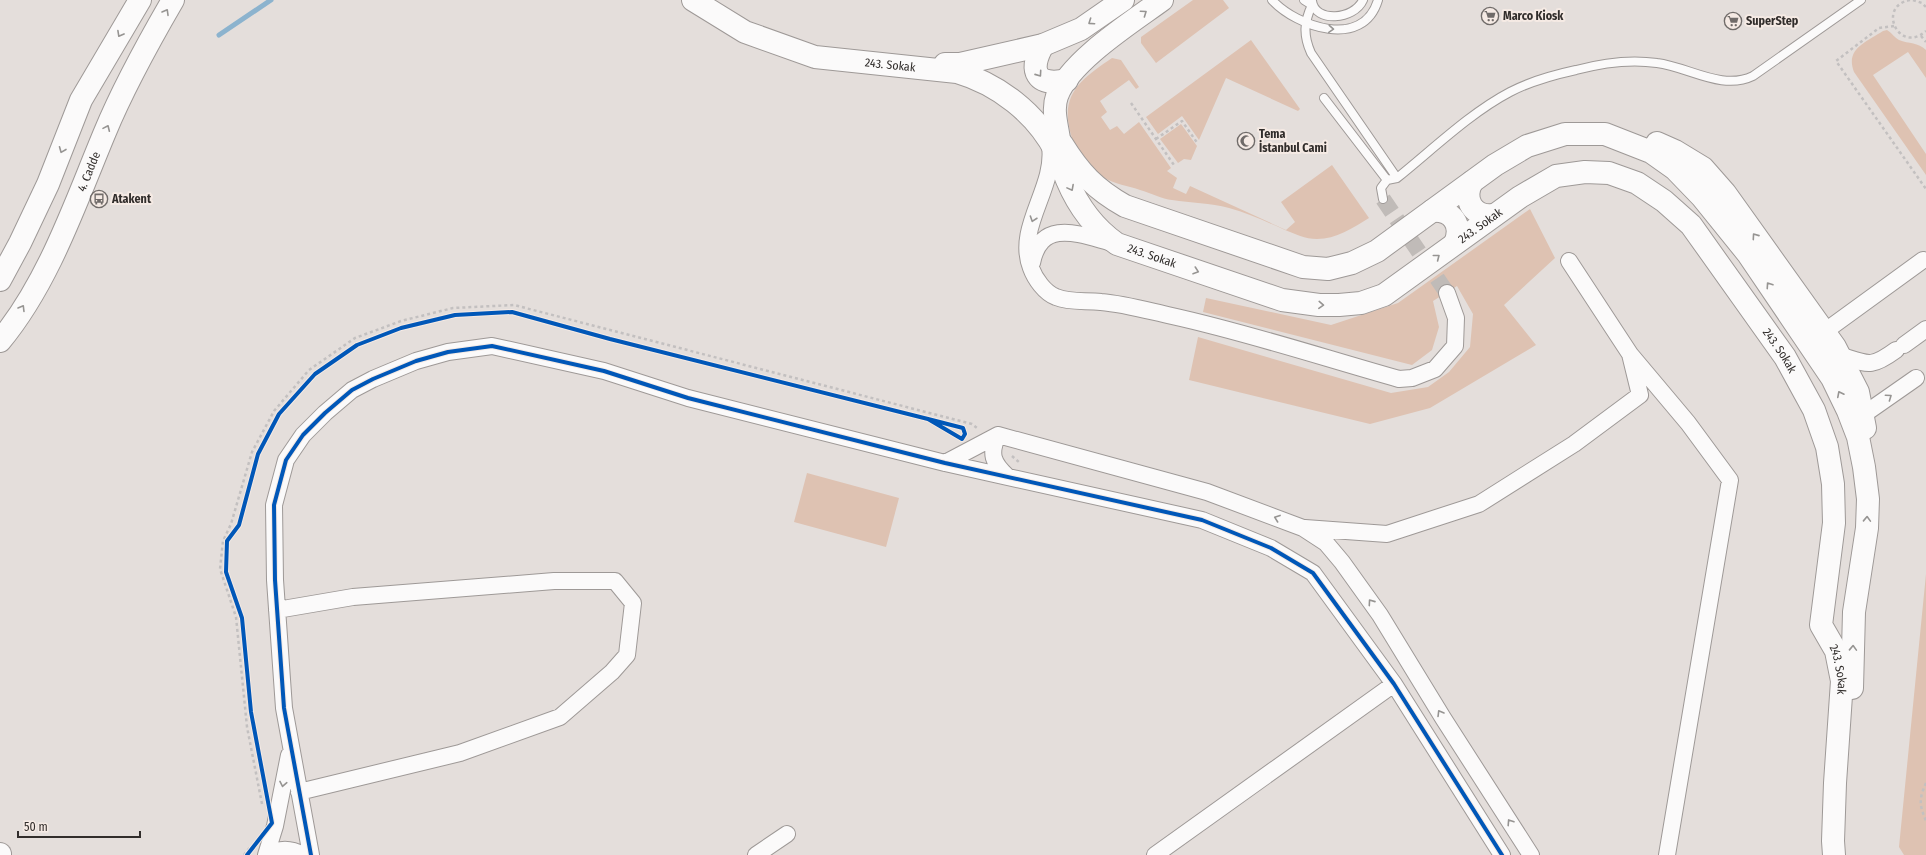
<svg xmlns="http://www.w3.org/2000/svg" width="1926" height="855" font-family="'Fira Sans Condensed',sans-serif">
  <rect width="100%" height="100%" fill="#e4dedb"/>
  <path fill="#dec2b2" d="M1193,0H1223L1229,8L1156,63L1141,43V37Z
    M1887,30C1892,33 1895,38 1899,40C1909,44 1918,42 1926,50V78L1908,52L1873,75L1926,154V175L1854,72C1845,49 1866,42 1883,31Z
    M1251,40L1300,109L1298,111L1226,78L1199,140L1182,116L1158,134L1146,117Z
    M1112,58L1121,60L1139,87L1136,89L1129,80L1100,101L1107,112L1101,117L1110,130L1117,126L1124,134L1139,122L1171,168L1167,171L1177,178L1173,188L1186,194L1190,186L1286,230L1295,222L1281,202L1332,165L1369,218C1353,228 1336,239 1317,239C1305,239 1295,234 1285,230C1267,222 1248,213 1229,208C1210,203 1191,203 1172,200C1162,199 1151,193 1140,190C1129,186 1114,184 1103,177C1086,168 1072,146 1069,126C1062,91 1086,76 1112,58Z
    M1181,124L1197,146L1191,160L1184,159L1178,163L1160,139Z
    M1530,209L1555,258L1504,305L1536,345L1430,408L1370,424L1189,380L1198,337L1391,393L1428,387L1449,372L1470,347L1473,314L1457,286L1433,301L1439,327L1432,350L1412,365L1203,312L1206,298L1331,325L1398,303Z
    M807,473L899,498L886,547L794,522Z
    M1926,574V855H1904L1899,847Z"/>
  <g fill="none" stroke-linecap="round" stroke-linejoin="round">
    <path stroke="#8cb3ce" stroke-width="5" d="M219,35L271,0"/>
    <path stroke="#c0bbb8" stroke-width="16" stroke-dasharray="16 8" stroke-linecap="butt" d="M1383,199L1447,293"/>
    <defs>
      <path id="lane" d="M1272,0C1297,27 1363,50 1378,0
        M1304,0L1312,5C1304,22 1303,35 1311,53L1397,178
        M1312,1C1315,23 1354,20 1363,0
        M1324,98L1387,180
        M1383,199L1381,188L1387,180L1397,178C1432,150 1470,113 1510,92C1531,81 1553,75 1576,70C1602,63 1630,59 1657,63C1689,67 1722,91 1753,76L1861,0"/>
      <path id="street" d="M1050,146C1056,188 1015,227 1031,268C1035,279 1045,293 1056,297C1071,303 1086,300 1101,302C1125,304 1149,311 1172,316C1249,333 1324,358 1399,379L1412,378L1435,369L1455,346L1456,318L1447,293
        M1032,263C1041,217 1081,235 1113,243
        M1824,332L1923,260
        M1904,345L1926,329
        M1630,354L1688,423L1730,480L1667,855
        M1839,355C1868,364 1870,369 1896,350
        M1863,415L1916,378
        M998,435C989,454 993,463 1007,476
        M945,463L998,435L1207,492L1303,528L1326,543L1342,562L1380,615L1443,718L1531,855
        M1305,528L1387,534L1479,504L1574,444L1640,395L1630,354L1569,261
        M277,610L353,597L554,581H615L633,603L627,655L612,672L560,717L460,753L299,792
        M266,855L275,826L289,755
        M267,855C280,848 290,848 303,855
        M311,855L284,708L275,580L274,505L286,460L303,435L325,413L352,390L373,379L416,361L448,352L492,346L604,371L688,398L945,463L1202,520L1271,548L1313,573L1394,684L1502,855
        M756,855L787,834
        M1155,855L1394,684"/>
      <g id="secondary">
        <path id="s1" d="M693,0L745,32L815,57L957,72C998,84 1036,113 1056,152C1061,161 1063,171 1067,180C1078,206 1094,228 1117,244L1282,300L1319,305H1339L1361,303L1384,295L1520,197L1556,176L1585,172L1609,173L1637,183L1664,201L1691,225L1785,357L1814,410L1827,447L1833,484L1834,523L1821,625L1836,651L1842,681L1835,783L1833,841L1834,855"/>
        <path d="M1043,45C1028,71 1036,87 1067,80"/>
        <path d="M945,64H960L1043,45L1081,29L1123,0"/>
        <path d="M1059,139C1057,125 1052,110 1057,96C1070,61 1132,22 1162,0"/>
        <path d="M1657,143L1675,151L1703,168L1725,193L1835,347L1858,392L1865,428"/>
        <path d="M1062,144C1080,173 1095,189 1125,206L1303,267L1328,269L1352,263L1377,251L1495,165L1527,146L1565,134H1605L1651,152L1675,169L1702,197L1748,254L1832,378L1848,411L1858,437L1864,467L1868,499L1867,528L1854,612L1852,688"/>
        <path d="M1472,182C1462,200 1474,218 1494,215"/>
        <path d="M1432,211C1452,209 1463,225 1455,243"/>
      </g>
      <g id="primary">
        <path d="M0,280L20,243L48,184L81,100L140,0"/>
        <path id="s2" d="M0,341C49,282 76,201 105,132C124,86 148,43 173,0"/>
        <path d="M0,854V855"/>
      </g>
    </defs>
    <use href="#lane" stroke="#9e9997" stroke-width="10"/>
    <use href="#street" stroke="#9e9997" stroke-width="18"/>
    <use href="#secondary" stroke="#9e9997" stroke-width="24"/>
    <use href="#primary" stroke="#9e9997" stroke-width="24"/>
    <path stroke="#c3c0c0" stroke-width="2.5" stroke-dasharray="3 3" stroke-linecap="butt" d="M1910,0C1876,6 1899,55 1926,31
      M1913,0L1922,3L1926,7
      M1894,26L1879,28L1836,61L1926,189
      M1921,36L1926,42
      M1131,103L1174,165
      M1156,139L1182,121L1198,144
      M1012,456L1020,463
      M1926,783C1919,799 1919,804 1926,821
      M262,804L247,727L236,617L220,569L223,541L231,524L252,452L274,411L309,370L355,338L401,321L453,308L514,305L972,424L977,428
      M244,855L251,846"/>
    <use href="#lane" stroke="#fbfafa" stroke-width="8"/>
    <use href="#street" stroke="#fbfafa" stroke-width="16"/>
    <use href="#secondary" stroke="#fbfafa" stroke-width="22"/>
    <use href="#primary" stroke="#fbfafa" stroke-width="22"/>
    <defs>
      <path id="cycleway" d="M247,855L272,823L251,712L242,618L226,572L227,541L239,525L258,454L279,414L315,374L357,345L401,328L455,315L512,312L610,339L928,419L963,428L965,434L962,439L928,419
        M311,855L284,708L275,580L274,505L286,460L303,435L325,413L352,390L373,379L416,361L448,352L492,346L604,371L688,398L945,463L1202,520L1271,548L1313,573L1394,684L1502,855"/>
    </defs>
    <use href="#cycleway" stroke="#f5eae4" stroke-width="6"/>
    <use href="#cycleway" stroke="#0057b8" stroke-width="4"/>
  </g>
  <defs><path id="oneway-chevron" d="M-2-3.5L2.5 0L-2 3.5" fill="none" stroke-width="1.6" stroke-linecap="round" stroke-linejoin="round"/></defs>
  <g stroke="#969492">
    <use href="#oneway-chevron" transform="translate(166 12) rotate(-60)"/>
    <use href="#oneway-chevron" transform="translate(1144 13) rotate(-35)"/>
    <use href="#oneway-chevron" transform="translate(1091 22) rotate(146)"/>
    <use href="#oneway-chevron" transform="translate(1331 29) rotate(4)"/>
    <use href="#oneway-chevron" transform="translate(120 34) rotate(119)"/>
    <use href="#oneway-chevron" transform="translate(1039 74) rotate(55)"/>
    <use href="#oneway-chevron" transform="translate(107 128) rotate(-66)"/>
    <use href="#oneway-chevron" transform="translate(62 150) rotate(112)"/>
    <use href="#oneway-chevron" transform="translate(1071 188) rotate(62)"/>
    <use href="#oneway-chevron" transform="translate(1033 219) rotate(109)"/>
    <use href="#oneway-chevron" transform="translate(1755 236) rotate(-125)"/>
    <use href="#oneway-chevron" transform="translate(1437 257) rotate(-38)"/>
    <use href="#oneway-chevron" transform="translate(1196 271) rotate(19)"/>
    <use href="#oneway-chevron" transform="translate(1769 285) rotate(-124)"/>
    <use href="#oneway-chevron" transform="translate(1321 305) rotate(3)"/>
    <use href="#oneway-chevron" transform="translate(22 308) rotate(-59)"/>
    <use href="#oneway-chevron" transform="translate(1840 394) rotate(-117)"/>
    <use href="#oneway-chevron" transform="translate(1889 397) rotate(-35)"/>
    <use href="#oneway-chevron" transform="translate(1277 518) rotate(-160)"/>
    <use href="#oneway-chevron" transform="translate(1867 519) rotate(-88)"/>
    <use href="#oneway-chevron" transform="translate(1371 602) rotate(-125)"/>
    <use href="#oneway-chevron" transform="translate(1853 648) rotate(-88)"/>
    <use href="#oneway-chevron" transform="translate(1440 713) rotate(-121)"/>
    <use href="#oneway-chevron" transform="translate(283 784) rotate(101)"/>
    <use href="#oneway-chevron" transform="translate(1510 822) rotate(-123)"/>
  </g>
  <defs>
    <symbol id="supermarket-ring" viewBox="-11 -11 22 22"><circle r="9.5" fill="#f5eae4" stroke="#706b69" stroke-width="1.5"/><path d="M-6-5.5h2.5l.6 2H6L4.5 2H-2.5L-4.4-4H-6ZM-1.5 3.2a1.3 1.3 0 1 0 .1 0ZM3 3.2a1.3 1.3 0 1 0 .1 0Z" fill="#706b69"/></symbol>
    <symbol id="mosque-ring" viewBox="-11 -11 22 22"><circle r="9.5" fill="#f5eae4" stroke="#706b69" stroke-width="1.5"/><path d="M3.5-4.9A6 6 0 1 0 3.5 4.9A5 5 0 1 1 3.5-4.9Z" fill="#706b69"/></symbol>
    <symbol id="bus-ring" viewBox="-11 -11 22 22"><circle r="9.5" fill="#f5eae4" stroke="#706b69" stroke-width="1.5"/><path d="M-5-6H5V4H4V6H2V4H-2V6H-4V4H-5ZM-3.5-4V0h7V-4ZM-3.5 1.2v1.5H-2V1.2ZM2 1.2v1.5H3.5V1.2Z" fill="#706b69"/></symbol>
  </defs>
  <g fill-rule="evenodd">
    <use href="#supermarket-ring" x="1480" y="6" width="20" height="20"/>
    <use href="#supermarket-ring" x="1723" y="11" width="20" height="20"/>
    <use href="#mosque-ring" x="1236" y="131" width="20" height="20"/>
    <use href="#bus-ring" x="89" y="189" width="20" height="20"/>
  </g>
  <g text-anchor="middle" dominant-baseline="central" stroke-width="4" stroke-linejoin="round" paint-order="stroke">
    <g font-size="12" font-weight="bold" fill="#312d2b" stroke="#f5eae4" text-anchor="start">
      <text x="1503" y="16">Marco Kiosk</text>
      <text x="1746" y="21">SuperStep</text>
      <text x="1259" y="134">Tema<tspan x="1259" dy="14">İstanbul Cami</tspan></text>
      <text x="112" y="199">Atakent</text>
    </g>
    <g font-size="12" fill="#312d2b" stroke="#f5eae4">
      <text stroke="none"><textPath href="#s1" startOffset="211">243. Sokak</textPath></text>
      <text stroke="none"><textPath href="#s2" startOffset="192">4. Cadde</textPath></text>
      <text stroke="none"><textPath href="#s1" startOffset="918">243. Sokak</textPath></text>
      <text stroke="none"><textPath href="#s1" startOffset="558">243. Sokak</textPath></text>
      <text stroke="none"><textPath href="#s1" startOffset="1314">243. Sokak</textPath></text>
      <text stroke="none"><textPath href="#s1" startOffset="1650">243. Sokak</textPath></text>
    </g>
  </g>
  <path d="M18 831v6h122v-6" fill="none" stroke="#312d2b" stroke-width="2"/>
  <text x="24" y="831" font-size="12" fill="#312d2b" stroke="#f5eae4" stroke-width="3" paint-order="stroke">50 m</text>
</svg>
